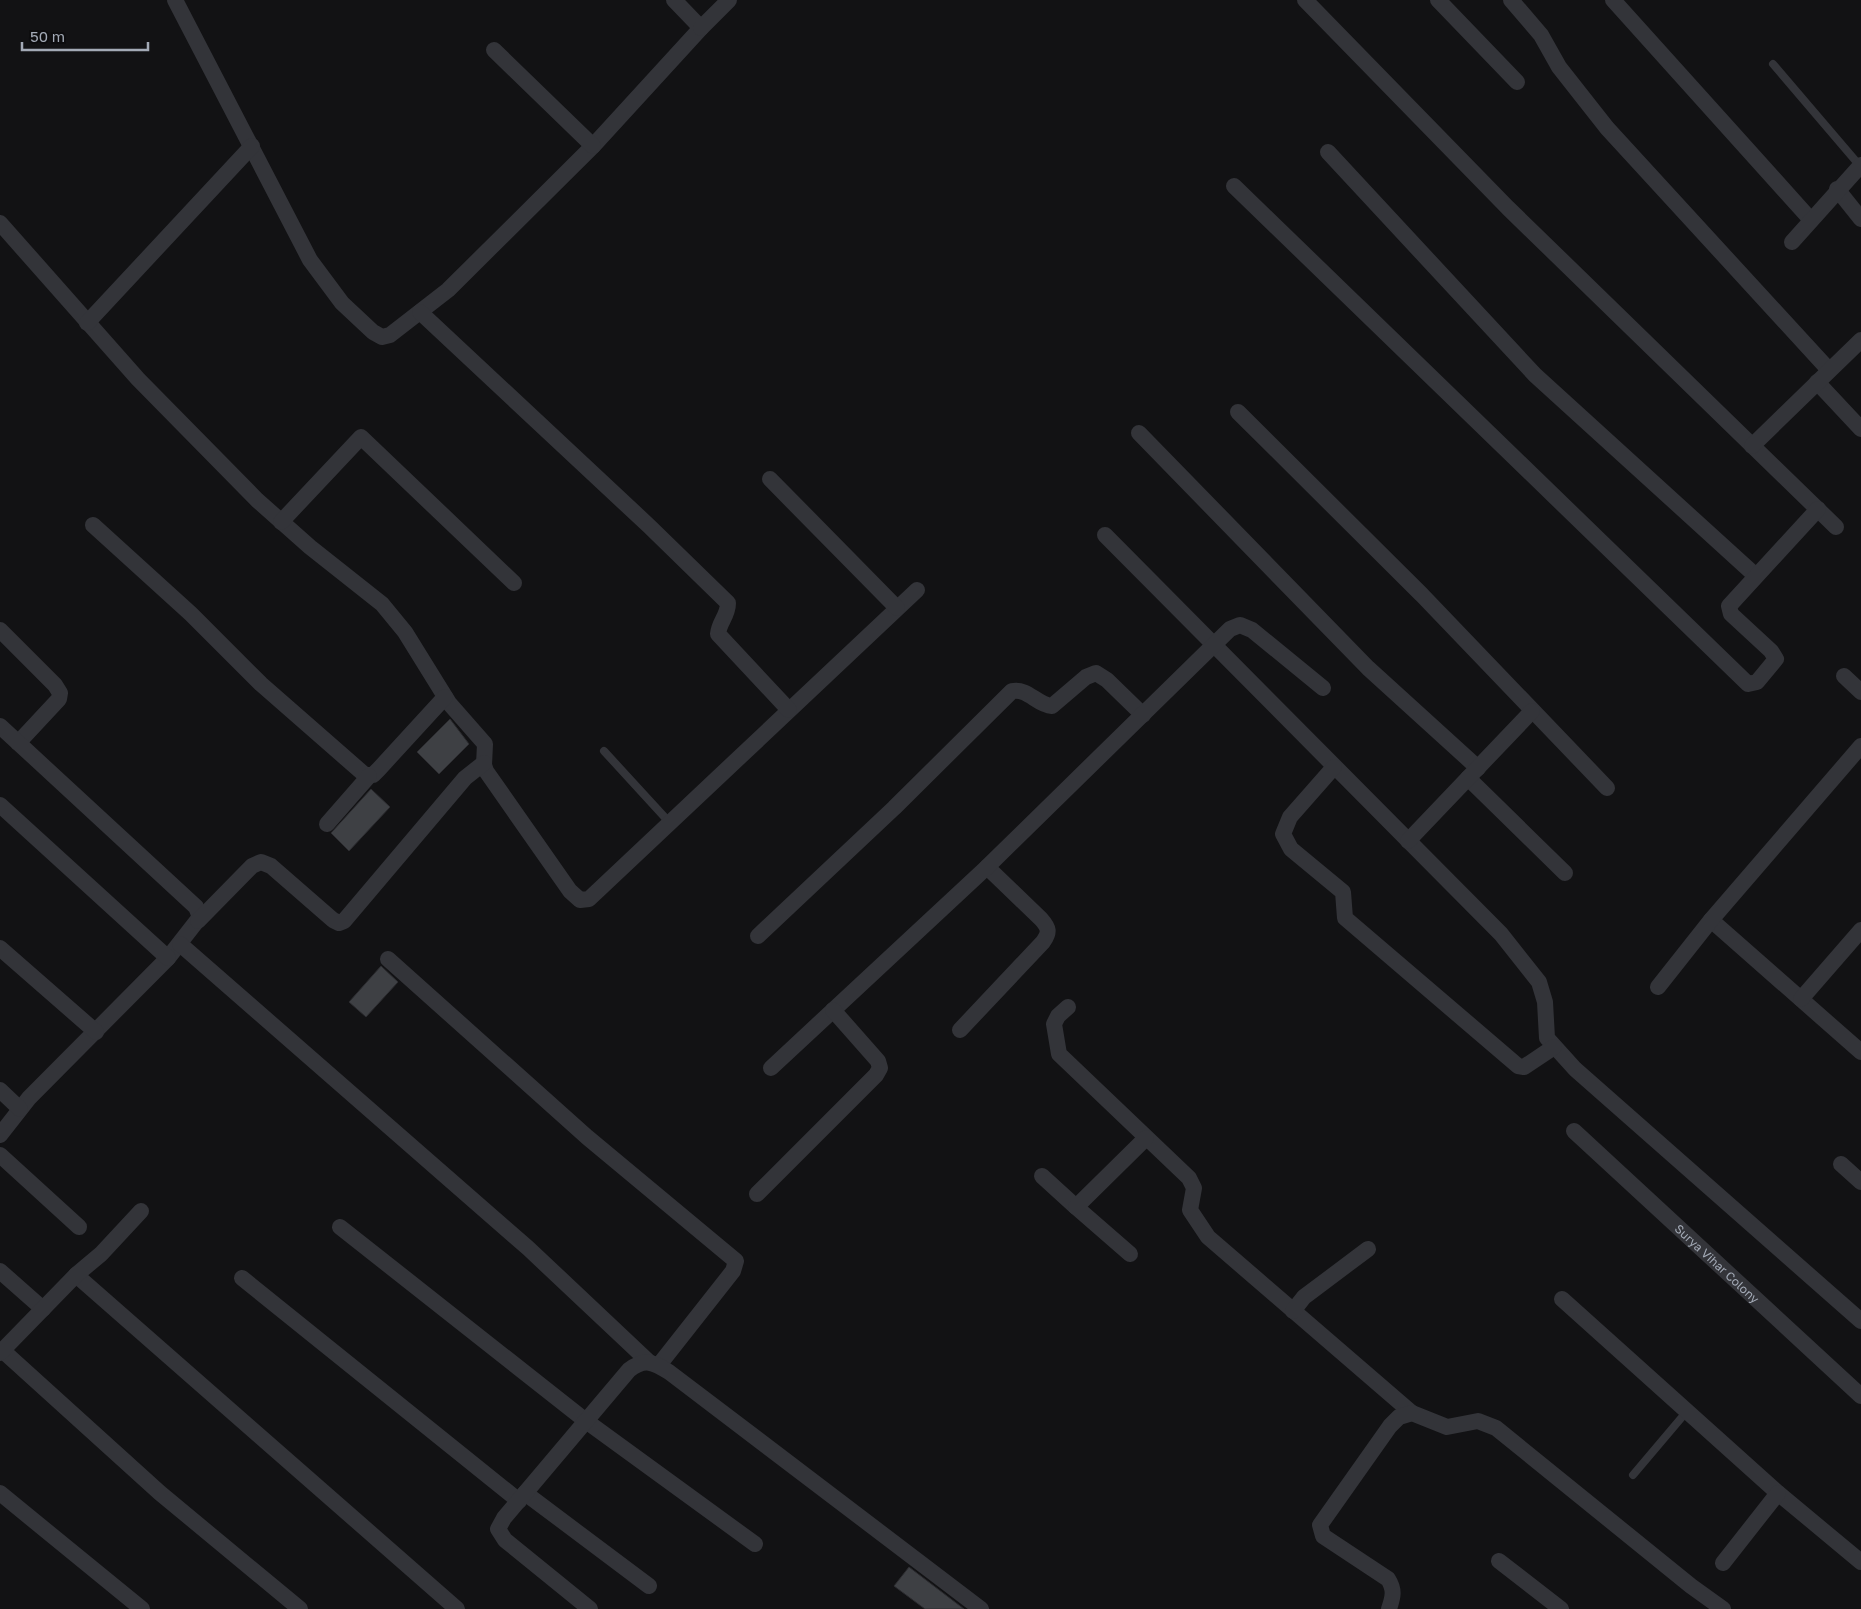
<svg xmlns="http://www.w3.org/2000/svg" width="1861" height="1609" font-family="'Golos Text',sans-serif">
  <rect width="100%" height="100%" fill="#121214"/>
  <path fill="#3e4044" stroke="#2c2c30" d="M450,719L469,744L439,774L417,752Z
    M371,789L390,807L349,851L331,833Z
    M381,966L398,982L366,1017L349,1002Z
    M909,1567L964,1609H925L894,1586Z"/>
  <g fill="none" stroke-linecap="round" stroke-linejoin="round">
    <path stroke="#333439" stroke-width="8" d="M1773,64L1860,166
      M604,751L670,823
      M1633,1475L1688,1410"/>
    <g stroke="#333439" stroke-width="16">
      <path d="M175,0L310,260L342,303L373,332L382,337L390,335L448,290L593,146L701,28L674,0"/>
      <path d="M1305,0L1508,208L1836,527"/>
      <path d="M1438,0L1517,82"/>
      <path d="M1511,0L1541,35L1559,67L1607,128L1829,370"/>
      <path d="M1613,0L1811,220"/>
      <path d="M701,28L729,0"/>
      <path d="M494,50L593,146"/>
      <path d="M1328,152L1535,375L1756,576"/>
      <path d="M1234,186L1748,684L1757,682L1776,659L1771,651L1731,614L1729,606L1818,509"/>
      <path d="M1837,189L1861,219"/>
      <path d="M0,223L138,379L257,500L310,547L382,604L405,632L449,703L485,744L484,765L486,771L570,891L580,900L589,899L917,590"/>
      <path d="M1792,242L1861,165"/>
      <path d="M420,312L649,526L728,603C728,616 719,622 718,634L789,710"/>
      <path d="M87,323L252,146"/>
      <path d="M1817,382L1861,429"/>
      <path d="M1238,412L1422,595L1607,788"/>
      <path d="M1139,433L1368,668L1478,768"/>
      <path d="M1752,446L1861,340"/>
      <path d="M770,479L897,608"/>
      <path d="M281,522L361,437L514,583"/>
      <path d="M93,525L191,614L261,684L365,775H373L379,769L445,697"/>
      <path d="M1105,535L1501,934L1539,982L1545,1002L1547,1038L1575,1069L1861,1321"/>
      <path d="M0,630L55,685L60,693L59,699L18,743"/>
      <path d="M1844,676L1861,692"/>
      <path d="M0,726L196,907L200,917L168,958L29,1098L0,1135"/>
      <path d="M1334,767L1290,817L1283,834L1291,849L1343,892L1345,918L1518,1066L1524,1067L1554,1047"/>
      <path d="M1468,778L1565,873"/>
      <path d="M0,805L168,958"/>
      <path d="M327,824L369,776"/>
      <path d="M1408,841L1532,711"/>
      <path d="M1711,920L1861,1052"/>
      <path d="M198,921L252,866L261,862L271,866L333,920L339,923L344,921L465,778L484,763"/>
      <path d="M758,936L894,808L1012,691C1028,688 1037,705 1052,706L1086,677L1096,673L1107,680L1143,715"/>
      <path d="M180,944L528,1248L649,1362"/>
      <path d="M0,948L96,1032"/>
      <path d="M388,959L587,1137L736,1261L733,1271L659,1365"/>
      <path d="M1658,987L1711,920L1861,746"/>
      <path d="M1801,999L1861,930"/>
      <path d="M1068,1007L1058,1016L1054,1024L1059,1054L1189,1178L1194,1188L1190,1210L1208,1237L1412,1413"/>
      <path d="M960,1030L1043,942C1050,932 1049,928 1041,919L987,867"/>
      <path d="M771,1068L987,867L1230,629L1240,625L1252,630L1323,688"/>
      <path d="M0,1090L20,1109"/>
      <path id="s1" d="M1574,1131L1861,1396"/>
      <path d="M0,1155L79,1227"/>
      <path d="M1841,1164L1861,1182"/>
      <path d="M1042,1176L1076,1207"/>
      <path d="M757,1194L876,1075L880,1068L878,1061L833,1010"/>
      <path d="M340,1227L586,1421L755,1544"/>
      <path d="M1130,1254L1076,1207L1146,1138"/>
      <path d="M0,1271L43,1309"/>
      <path d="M76,1275L457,1609"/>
      <path d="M242,1278L519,1501"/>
      <path d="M1562,1299L1778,1493L1861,1562"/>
      <path d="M1293,1311L1304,1297L1368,1249"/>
      <path d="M2,1350L160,1493L300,1609"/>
      <path d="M0,1353L76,1275L101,1254L141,1211"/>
      <path d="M0,1493L142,1609"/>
      <path d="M525,1493L649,1586"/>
      <path d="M1499,1561L1561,1609"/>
      <path d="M1723,1563L1778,1493"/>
      <path d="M590,1609L505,1540L498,1529L504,1518L629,1370C645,1358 653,1362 669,1372L981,1609"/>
      <path d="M1389,1609C1393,1597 1395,1590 1388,1579L1323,1536L1320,1525L1390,1426L1399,1417L1412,1413L1447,1427L1478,1421L1496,1428L1691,1586L1723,1609"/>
    </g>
  </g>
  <g text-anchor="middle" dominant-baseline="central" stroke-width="5" stroke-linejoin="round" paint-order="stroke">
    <g font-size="12" fill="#a3aab6" stroke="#0d0d0f">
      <text stroke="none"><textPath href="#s1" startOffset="195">Surya Vihar Colony</textPath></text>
    </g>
  </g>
  <path d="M22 42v8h126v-8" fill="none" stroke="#a3aab6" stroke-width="2.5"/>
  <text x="30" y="42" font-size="15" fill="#a3aab6" stroke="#0d0d0f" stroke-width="4" paint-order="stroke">50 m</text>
</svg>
